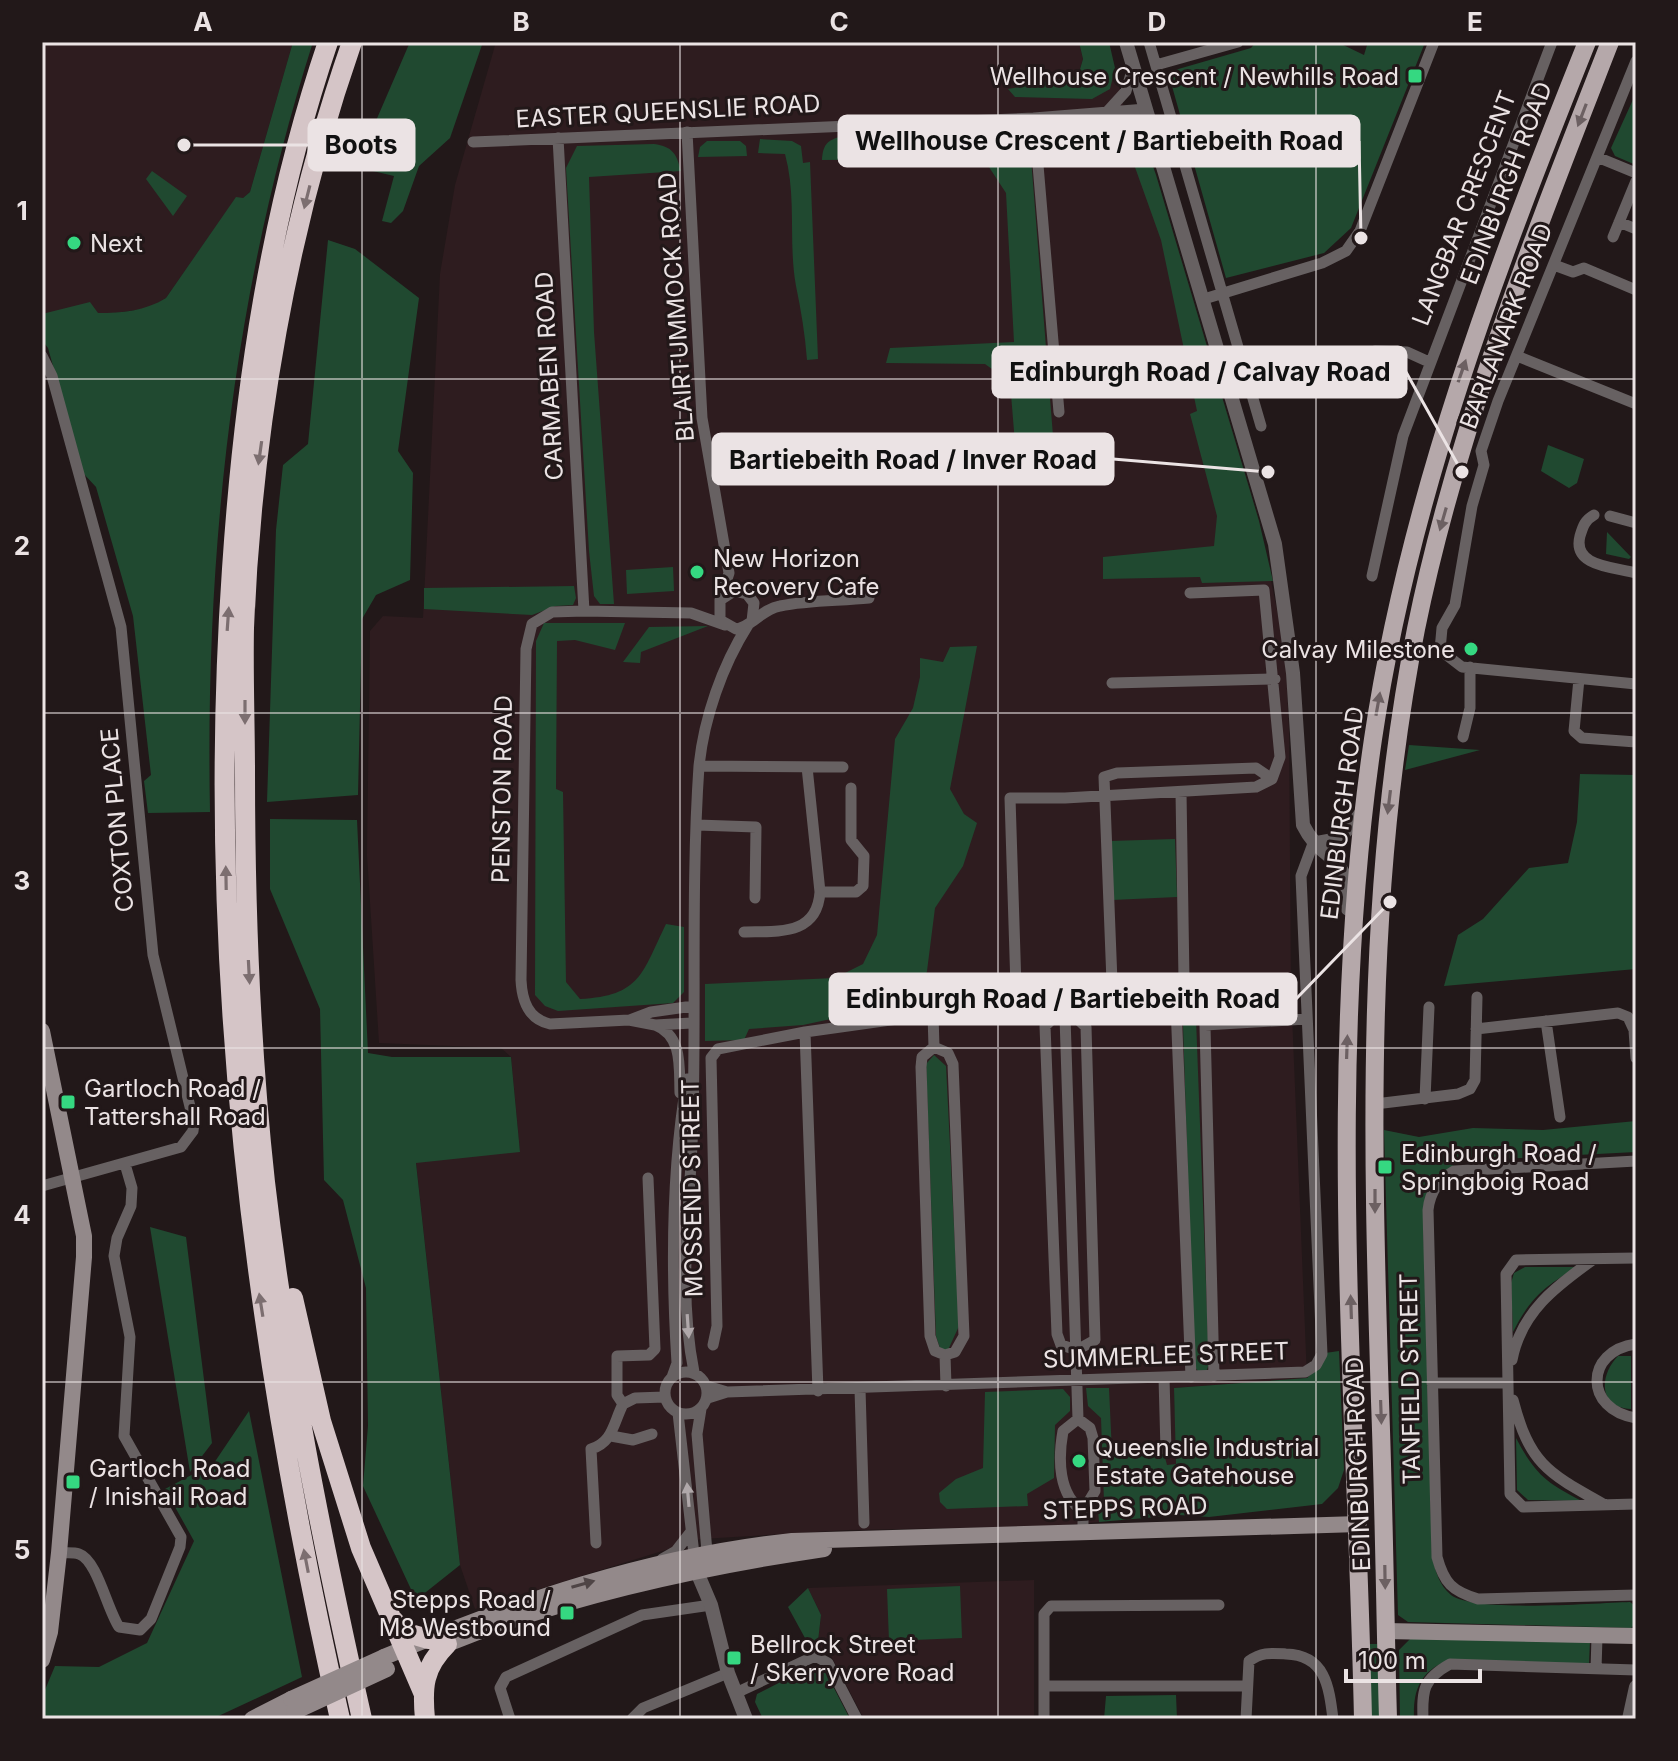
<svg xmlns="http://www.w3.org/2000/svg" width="1678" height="1761" font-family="Inter,sans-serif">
  <rect width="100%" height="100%" fill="#221819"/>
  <path fill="#2e1c1f" d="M42,42H293L250,192L243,198H236L166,298L150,308L115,313L42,314Z
    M496,42H1079L1083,59L1078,75L1115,68L1128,125L1143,138L1156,175L1259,521L1285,650L1289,730L1291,990L1307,1378L1174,1388L1179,1515L1053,1526L849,1530L701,1539L475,1609L460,1565L416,1162L520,1151L511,1057L501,1048L379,1043L367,855L370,631L383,616L423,618L440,274L455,185Z
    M1034,1580V1719H864L830,1654L817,1650L821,1615L808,1588Z"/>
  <path fill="#204930" d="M293,42H313C233,292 205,551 210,812L148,813L144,781L151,775L133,616L96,487L83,473L48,348L42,340V314L90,302L98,313C122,313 145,311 166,298L236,197L243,198L250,192Z
    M410,42H483L450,138L419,166L403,211L391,223L382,221L394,176L356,167Z
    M1079,42H1109L1115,68L1110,89L1092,99L1015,97L1008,89L1078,76L1083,59Z
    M1256,42H1337L1364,55L1368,42L1424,45L1351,228L1324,253L1226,278L1168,72L1251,48Z
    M1636,93V165L1615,156L1611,148Z
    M1128,125L1143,138L1156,175L1259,521L1273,581L1202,583L1200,577L1103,579V557L1214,546L1217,516L1190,414L1197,411L1161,240L1131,156L1048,157L1043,144L1045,135Z
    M1029,133L1055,461L1017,468L1010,382L985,364L886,363L890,348L1014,342L1006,193L987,164L962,166L940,159L822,160C823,146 826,141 839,137Z
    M760,139L792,141L801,146L803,163L810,162L818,359L807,360C805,334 801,310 796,286C788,242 797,198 785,154L758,153Z
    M707,141H740L746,146L747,156L698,157L700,147Z
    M654,144C673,147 676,153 681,171L589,177L594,332L614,604H600L594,596L589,551L566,168L577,146Z
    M152,171L187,196L173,216L146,179Z
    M328,240L355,249L419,298L398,451L413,473L410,580L376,595L362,619L358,795L267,802L276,530L283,465L308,444Z
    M1548,445L1584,459L1577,483L1569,488L1541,471Z
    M1607,532L1631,557L1629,559L1606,554Z
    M673,567L674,591L627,594L626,570Z
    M574,586L576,598L573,605L556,606L532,615L424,609V588Z
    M544,623H625L615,650L575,640L557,641L556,789L563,792L566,982L580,999C641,996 642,973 666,924L684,927V992L673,1003L558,1011L545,1006L535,995L536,641Z
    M708,626L641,652L640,663L623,662L649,627Z
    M977,646L950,789L964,814L977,823L963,866L935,908L927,971L919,1000L803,1025L749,1029L744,1040L705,1041V984L835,978L863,964L877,935L895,739L913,708L920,677V658L943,662L950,647Z
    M1409,745L1480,750L1405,770Z
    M1580,774L1636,775V969L1444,986L1458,935L1483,919L1529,868L1568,863L1577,822Z
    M270,819L357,820L368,1053L392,1057H511L520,1152L416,1163L460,1565L416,1600L363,1486L368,1426L366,1288L343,1200L324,1180L320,1009L270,889Z
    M1175,839L1177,897L1112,900L1110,841Z
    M1191,986L1195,992L1209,1364L1206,1372L1198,1371L1194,1366L1182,993L1185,987Z
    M934,1055L946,1066L959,1326L948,1350L941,1351L936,1336L926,1064Z
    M1636,1121V1152L1460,1161C1438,1175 1427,1183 1423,1210L1432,1557C1436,1572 1439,1585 1451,1595C1474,1613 1596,1603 1630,1602L1635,1606L1636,1623L1631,1628L1408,1622L1398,1615L1384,1130L1419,1137L1473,1128L1543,1130Z
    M150,1227L186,1237L212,1443L190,1472Z
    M1525,1267H1577C1544,1287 1531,1297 1513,1332L1511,1283L1514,1273Z
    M1339,1351L1344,1470L1338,1488L1322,1504L1209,1517L1179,1515L1099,1522L1098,1510L1104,1501L1101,1418L1088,1406L1086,1388H1109L1112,1453L1164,1454L1167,1465L1176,1464L1174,1388L1307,1378L1321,1365L1325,1353Z
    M1618,1356H1631V1409C1597,1408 1600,1374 1618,1356Z
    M1063,1389L1070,1397V1411L1055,1425L1054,1478L1027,1494L1028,1506L947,1509L940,1502L939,1493L956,1479L983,1468L985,1392Z
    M249,1411L302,1677L212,1719H42V1697L55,1666L99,1667L147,1643L194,1541L165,1489L214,1463Z
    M1516,1438C1535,1474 1546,1483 1582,1501L1528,1500L1517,1490Z
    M960,1586L962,1638L889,1641L887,1589Z
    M808,1588L821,1615L817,1650L811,1649L788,1607Z
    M1411,1638L1590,1641L1589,1664L1446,1661C1419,1673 1413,1691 1414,1719H1400L1399,1650Z
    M1365,1644H1377L1380,1719H1368Z
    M814,1665L824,1669L850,1719H763L755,1702L757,1694Z
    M1176,1695L1177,1719H1104L1106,1696Z"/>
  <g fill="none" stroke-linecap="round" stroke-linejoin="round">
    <path stroke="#676162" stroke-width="11" d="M1149,42L1261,426
      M1636,61L1498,401L1481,451L1484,465L1472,506L1455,605L1442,628L1440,650L1462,667L1636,684
      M1156,65L1238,42
      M1106,113L1126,91L1133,67
      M1034,118L1059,412
      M687,132L702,418L729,573L720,600
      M558,138L584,611
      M473,142L1034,118L1146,109
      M1597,157L1636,173
      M1619,222L1636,229
      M1613,237L1636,181
      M1554,265L1573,272L1584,268L1636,290
      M1204,299L1322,263L1346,251L1360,231L1434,42
      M42,356L52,376L121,627L153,955L194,1123L193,1131L181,1147L42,1186
      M1517,356L1636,404
      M1232,394L1375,351L1407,352L1429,362
      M1594,515C1585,520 1583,526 1580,536C1572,567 1614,567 1636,573
      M1610,516L1636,523
      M1372,576L1403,436L1552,42
      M1190,593L1264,590L1280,757L1272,779
      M752,621L754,603L747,594L734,591L720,600V620L736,629C753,626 762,609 780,606C809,600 840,601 869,598
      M1579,679L1574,731L1582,738L1636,742
      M1112,683L1275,679
      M1463,737L1470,708V667
      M699,766L843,767
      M1181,792L1184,980
      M697,825L756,827L755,898
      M820,892H856L863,886L864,856L851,840V788
      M744,932C778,931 817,936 820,892L807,767
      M1175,981L1191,1377
      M1112,982L1104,777L1117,773L1256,768L1272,779
      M1064,986L1078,1419
      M1016,987L1010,798H1065L1256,787L1272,779
      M1065,1007L1086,1027L1095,1340L1077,1350L1061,1345L1057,1334L1045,1026Z
      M933,1014L934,1047L922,1057L921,1067L930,1336L935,1351L945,1355L946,1386
      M630,1020L651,1012L693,1006
      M1546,1021L1560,1117
      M692,1023L655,1025L629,1020L550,1024C528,1019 522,1001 521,980L526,649L532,624L552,612L584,611L691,613L725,625
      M655,1025C683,1036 679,1067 680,1093
      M1205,1025L1306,1019
      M1476,1029L1618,1013L1628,1017L1634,1030L1636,1058
      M805,1032L818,1391
      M934,1047L948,1053L953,1064L964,1336L955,1352L945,1355
      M1425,1099L1429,1007
      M1375,1104L1458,1094L1470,1089L1475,1080L1477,997
      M1636,1161L1454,1171C1439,1180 1430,1191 1428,1210L1437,1557C1444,1583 1452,1591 1478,1599L1636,1595
      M1636,1258L1516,1260L1506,1274L1510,1494L1523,1507L1636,1504
      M1636,1344C1584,1351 1584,1410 1636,1418
      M713,1345L717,1326L711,1058L718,1049L805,1032L933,1014L935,997L948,988L1194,980L1204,988L1214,1376
      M1512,1360C1521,1312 1556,1286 1594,1259
      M665 1393a21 21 0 1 1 42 0a21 21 0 1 1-42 0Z
      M694,1372C677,1288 691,1203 693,1118C696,1001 691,883 699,766C704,718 722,666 748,625
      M672,1377L677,1363C671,1269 671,1172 687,1079
      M1164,1378L1166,1450
      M1432,1383H1508
      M707,1386L727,1392L708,1398
      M860,1389L864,1523
      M727,1392L1305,1372L1316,1365L1322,1354L1301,876L1314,841
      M1513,1400C1530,1465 1548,1473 1605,1505
      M623,1404L617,1395V1356L649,1355L655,1349L648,1178
      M701,1409L697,1434L707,1552
      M678,1413L695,1563
      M1078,1419L1090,1428L1093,1438L1095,1491L1083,1511V1534
      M1078,1419L1063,1431C1058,1459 1058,1495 1083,1511
      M611,1436L633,1440L652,1434
      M596,1543L591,1449C613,1442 613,1424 623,1404L635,1398L665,1397
      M59,1553C64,1553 73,1552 79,1554C97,1560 107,1609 119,1627L140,1630L151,1619L180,1547L181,1537L124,1436L130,1337L114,1256L117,1238L131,1206L132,1188L125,1164
      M662,1559L676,1551L690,1533
      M1596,1669L1597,1637
      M1044,1686H1245
      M738,1692L815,1656L828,1663L857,1719
      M510,1719L500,1688L506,1677L642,1615L711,1605
      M632,1719L643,1708L728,1673
      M1044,1719V1614L1051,1606L1219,1605
      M1246,1719L1249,1661C1262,1652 1270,1653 1286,1654C1325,1655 1329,1686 1333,1719
      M1423,1719C1422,1690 1423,1679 1450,1664L1636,1670"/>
    <path stroke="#676162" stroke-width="14" d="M1126,42L1275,544L1293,673L1303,825C1322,864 1350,851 1348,909
      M1317,843L1339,839L1364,810
      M697,1572L711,1605L728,1673L746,1719
      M1629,1719L1636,1687"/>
    <path stroke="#93898a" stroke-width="16" d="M42,1031L84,1236V1257L59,1553L50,1632L42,1660
      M1385,1631L1636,1636
      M447,1644C567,1596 696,1568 824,1549
      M384,1657C516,1602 649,1556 792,1541L1359,1524
      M252,1719L291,1699
      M280,1719L294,1712"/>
    <path stroke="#b5a8aa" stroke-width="18" d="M1363,1719C1356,1393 1325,1064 1373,739C1409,496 1496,269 1587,42
      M1388,1719C1385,1613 1384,1507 1380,1401C1372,1142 1365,885 1416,629C1457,427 1535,234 1610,42"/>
    <path stroke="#d5c5c7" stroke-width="20" d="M328,42C270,213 244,389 232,569C205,956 254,1341 340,1719
      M352,42C287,228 252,431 244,628C243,676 245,724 245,773C245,909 250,1046 265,1182C286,1363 322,1541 362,1719
      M293,1298L321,1421L361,1548L423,1692
      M393,1620L404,1632L428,1639
      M425,1719C422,1687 423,1668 447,1644"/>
    <path stroke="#93898a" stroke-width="16" d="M291,1699L384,1657
      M294,1712L387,1669"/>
  </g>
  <defs><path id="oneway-solid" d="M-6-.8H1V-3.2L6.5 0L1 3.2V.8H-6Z" transform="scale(2)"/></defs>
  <g fill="#6c6062">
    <use href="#oneway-solid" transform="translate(1582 115) rotate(111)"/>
    <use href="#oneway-solid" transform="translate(1462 371) rotate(-71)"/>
    <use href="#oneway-solid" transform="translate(1443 519) rotate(106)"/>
    <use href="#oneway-solid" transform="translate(1378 704) rotate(-80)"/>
    <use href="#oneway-solid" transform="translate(1389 802) rotate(97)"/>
    <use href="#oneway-solid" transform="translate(1347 1047) rotate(-88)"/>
    <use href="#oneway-solid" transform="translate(1375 1201) rotate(90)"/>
    <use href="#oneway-solid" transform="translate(1351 1307) rotate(-92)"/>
    <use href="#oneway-solid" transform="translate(1381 1412) rotate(88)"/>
    <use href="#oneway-solid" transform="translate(1385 1577) rotate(89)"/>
  </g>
  <g fill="#7c6e70">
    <use href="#oneway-solid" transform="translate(307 197) rotate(104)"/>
    <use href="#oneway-solid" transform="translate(260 453) rotate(98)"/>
    <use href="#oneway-solid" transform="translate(228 619) rotate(-86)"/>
    <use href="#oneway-solid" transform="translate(245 712) rotate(90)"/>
    <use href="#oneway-solid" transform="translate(226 878) rotate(-91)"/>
    <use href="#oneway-solid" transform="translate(249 972) rotate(87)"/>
    <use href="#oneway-solid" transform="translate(261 1305) rotate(-99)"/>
    <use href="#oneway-solid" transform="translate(306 1561) rotate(-101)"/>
  </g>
  <g fill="#b0a8aa">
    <use href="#oneway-solid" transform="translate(688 1326) rotate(86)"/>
    <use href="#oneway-solid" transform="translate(688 1495) rotate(-95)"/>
  </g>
  <use fill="#4f4546" href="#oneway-solid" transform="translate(583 1584) rotate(-16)"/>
  <path fill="none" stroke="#ebe3e4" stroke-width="2" stroke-opacity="0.55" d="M362,42V1719M680,42V1719M998,42V1719M1316,42V1719M42,379H1636M42,713H1636M42,1048H1636M42,1382H1636"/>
  <g fill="#35d881" stroke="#221819" stroke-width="3">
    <rect x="1407" y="68" width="16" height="16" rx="4"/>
    <circle cx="74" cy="243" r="8"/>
    <circle cx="697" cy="572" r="8"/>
    <circle cx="1471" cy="649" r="8"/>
    <rect x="60" y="1094" width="16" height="16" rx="4"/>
    <rect x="1377" y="1159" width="16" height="16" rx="4"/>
    <circle cx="1079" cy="1461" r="8"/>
    <rect x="65" y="1474" width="16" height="16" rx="4"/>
    <rect x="559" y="1605" width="16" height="16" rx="4"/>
    <rect x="726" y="1650" width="16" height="16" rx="4"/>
  </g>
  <g text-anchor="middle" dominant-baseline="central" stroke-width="6" stroke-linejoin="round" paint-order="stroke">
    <g font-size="24" fill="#ebe3e4" stroke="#221819" text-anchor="start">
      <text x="1399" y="76" text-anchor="end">Wellhouse Crescent / Newhills Road</text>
      <text x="90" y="243">Next</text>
      <text x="713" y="558">New Horizon<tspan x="713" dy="28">Recovery Cafe</tspan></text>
      <text x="1455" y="649" text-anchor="end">Calvay Milestone</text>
      <text x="84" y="1088">Gartloch Road /<tspan x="84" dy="28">Tattershall Road</tspan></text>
      <text x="1401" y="1153">Edinburgh Road /<tspan x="1401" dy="28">Springboig Road</tspan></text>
      <text x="1095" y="1447">Queenslie Industrial<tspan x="1095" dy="28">Estate Gatehouse</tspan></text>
      <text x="89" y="1468">Gartloch Road<tspan x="89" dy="28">/ Inishail Road</tspan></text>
      <text x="551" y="1599" text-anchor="end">Stepps Road /<tspan x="551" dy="28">M8 Westbound</tspan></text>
      <text x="750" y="1644">Bellrock Street<tspan x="750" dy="28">/ Skerryvore Road</tspan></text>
    </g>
    <g font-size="24" fill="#ebe3e4" stroke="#221819">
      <text transform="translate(668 111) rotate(-3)">EASTER QUEENSLIE ROAD</text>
      <text transform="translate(1506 183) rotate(-69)">EDINBURGH ROAD</text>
      <text transform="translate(1464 208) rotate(-69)">LANGBAR CRESCENT</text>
      <text transform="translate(676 307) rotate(-94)">BLAIRTUMMOCK ROAD</text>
      <text transform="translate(1506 326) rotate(-69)">BARLANARK ROAD</text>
      <text transform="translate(549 376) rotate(-93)">CARMABEN ROAD</text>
      <text transform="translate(502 789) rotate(-89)">PENSTON ROAD</text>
      <text transform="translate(1342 813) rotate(-83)">EDINBURGH ROAD</text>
      <text transform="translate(117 820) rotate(-95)">COXTON PLACE</text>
      <text transform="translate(692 1188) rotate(-91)">MOSSEND STREET</text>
      <text transform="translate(1166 1355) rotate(-2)">SUMMERLEE STREET</text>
      <text transform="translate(1410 1379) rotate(-91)">TANFIELD STREET</text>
      <text transform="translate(1358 1464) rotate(-92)">EDINBURGH ROAD</text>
      <text transform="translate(1125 1508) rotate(-2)">STEPPS ROAD</text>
    </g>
  </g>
  <path fill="none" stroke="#ebe3e4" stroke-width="3" d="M1361 238L1359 141M184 145L309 145M1462 472L1406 372M1268 472L1113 459M1390 902L1296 999"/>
  <g fill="#ebe3e4" stroke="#221819" stroke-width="3">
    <circle cx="1361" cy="238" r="8"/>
    <circle cx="184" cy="145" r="8"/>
    <circle cx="1462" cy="472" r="8"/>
    <circle cx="1268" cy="472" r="8"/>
    <circle cx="1390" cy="902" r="8"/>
  </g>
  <g fill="#ebe3e4" stroke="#ebe3e4" stroke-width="3">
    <rect x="839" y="116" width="520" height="50" rx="8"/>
    <rect x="309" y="120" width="105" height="50" rx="8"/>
    <rect x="993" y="347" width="413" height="50" rx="8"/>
    <rect x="713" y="434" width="400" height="50" rx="8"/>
    <rect x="830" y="974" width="466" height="50" rx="8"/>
  </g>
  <g font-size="26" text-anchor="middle" font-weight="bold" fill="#111">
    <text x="1099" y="150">Wellhouse Crescent / Bartiebeith Road</text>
    <text x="361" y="154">Boots</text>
    <text x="1200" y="381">Edinburgh Road / Calvay Road</text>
    <text x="913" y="469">Bartiebeith Road / Inver Road</text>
    <text x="1063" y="1008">Edinburgh Road / Bartiebeith Road</text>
  </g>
  <rect width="1678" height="1761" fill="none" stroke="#221819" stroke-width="88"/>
  <path d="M1346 1669v12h134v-12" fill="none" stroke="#ebe3e4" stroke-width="4"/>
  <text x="1358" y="1669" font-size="24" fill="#ebe3e4" stroke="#221819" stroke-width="6" paint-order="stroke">100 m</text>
  <rect x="44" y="44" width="1590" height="1673" fill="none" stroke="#ebe3e4" stroke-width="3"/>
  <g font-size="26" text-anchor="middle" font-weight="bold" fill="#ebe3e4">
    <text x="203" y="31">A</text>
    <text x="521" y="31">B</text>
    <text x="839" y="31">C</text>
    <text x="1157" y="31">D</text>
    <text x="1475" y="31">E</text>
    <text x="22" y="220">1</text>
    <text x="22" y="555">2</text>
    <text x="22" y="890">3</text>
    <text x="22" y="1224">4</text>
    <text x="22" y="1559">5</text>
  </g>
</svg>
